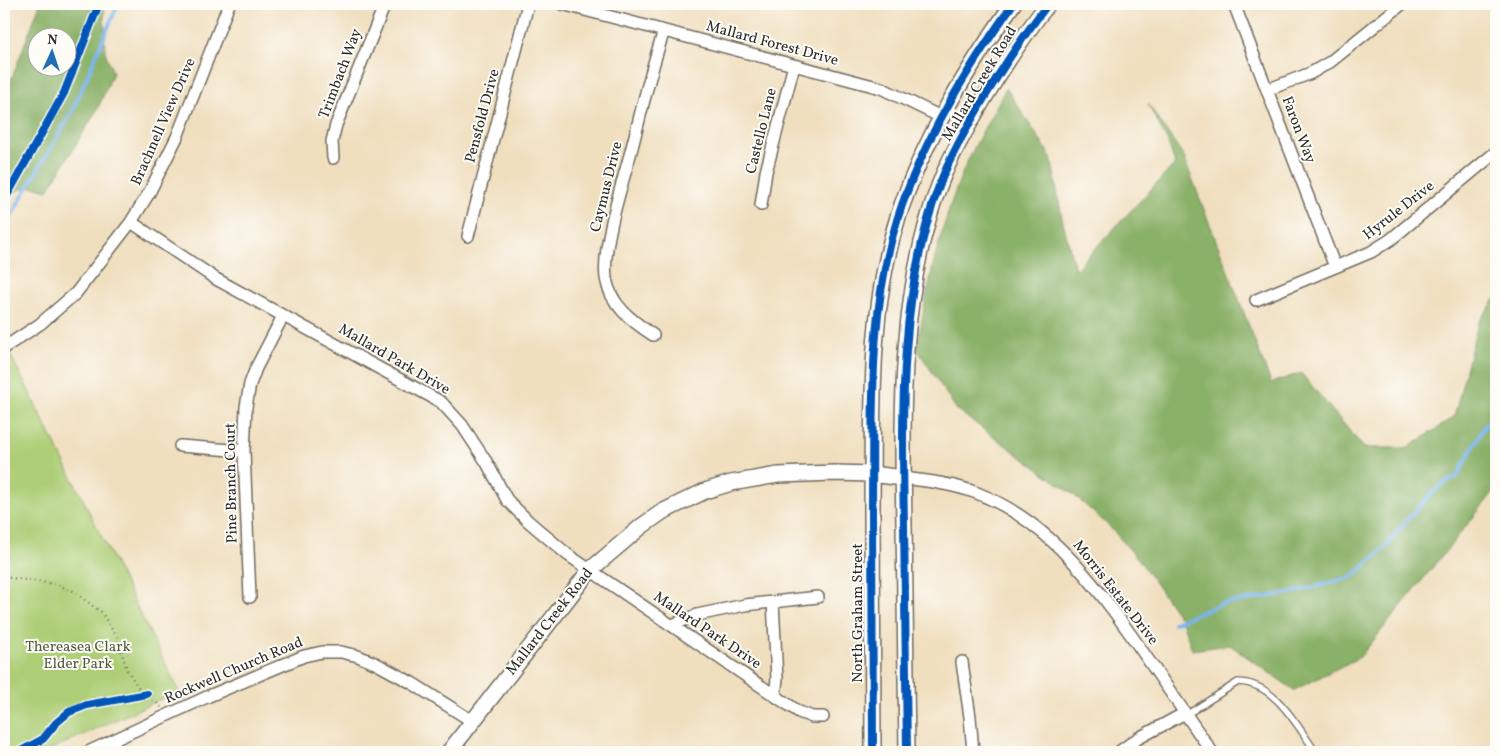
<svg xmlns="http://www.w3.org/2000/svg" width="1500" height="756" font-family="Vollkorn,serif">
  <rect width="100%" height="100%" fill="#fdfcf7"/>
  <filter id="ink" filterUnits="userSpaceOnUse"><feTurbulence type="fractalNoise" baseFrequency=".02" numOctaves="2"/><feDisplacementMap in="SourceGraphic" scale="10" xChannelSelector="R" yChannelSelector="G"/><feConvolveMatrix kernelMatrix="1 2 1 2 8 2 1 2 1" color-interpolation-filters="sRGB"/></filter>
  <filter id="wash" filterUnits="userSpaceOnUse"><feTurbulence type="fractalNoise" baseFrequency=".0096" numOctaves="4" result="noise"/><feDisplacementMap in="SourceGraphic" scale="20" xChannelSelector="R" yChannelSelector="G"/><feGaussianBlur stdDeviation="1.12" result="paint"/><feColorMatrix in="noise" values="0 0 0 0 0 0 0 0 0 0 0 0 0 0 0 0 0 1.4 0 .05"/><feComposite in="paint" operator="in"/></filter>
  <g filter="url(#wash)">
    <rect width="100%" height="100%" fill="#f0dfbf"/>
    <path fill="#adce76" stroke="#6c7c50" d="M4,342L179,691L45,752H4Z"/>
    <path fill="#8ab167" stroke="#5a6e49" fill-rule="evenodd" d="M40,4H104L105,52L113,73L97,110L48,190C29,184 20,187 4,199V99ZM38,38H68V68H38Z
      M1006,88L1051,157L1062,218L1075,270L1175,164L1167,140L1148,104L1183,155L1271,383L1301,373L1364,448H1408L1454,417L1478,323L1496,298V489L1360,657L1294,690L1230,645L1192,650L1182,621L1139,560L1109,526L1074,495L957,410L917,349C927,286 941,222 967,162C979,137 993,113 1006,88Z"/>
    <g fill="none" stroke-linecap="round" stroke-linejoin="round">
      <path stroke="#7bb5ec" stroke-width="4" d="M4,223L9,219L72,112L118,4
        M1174,623L1221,604L1291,593L1352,577L1386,547L1404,523L1434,491L1444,483L1457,477L1483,429L1496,411"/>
    </g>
  </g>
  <g filter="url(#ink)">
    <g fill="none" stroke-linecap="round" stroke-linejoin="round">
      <defs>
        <path id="service" d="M1186,715L1238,682C1276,683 1296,725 1316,752"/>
        <path id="minor" d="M562,4L881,88L941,117
          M1234,4L1335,267
          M1267,90L1311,73L1330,62L1402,4
          M333,158L332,141L336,125L385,4
          M761,205L766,172L794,65
          M131,222L216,279L441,402L462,425L487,463L507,500L528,521L568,555L799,712L812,717H823
          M468,236L528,4
          M1256,300L1371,252L1390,240L1496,152
          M653,335C632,321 610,305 606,278C602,246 621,188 630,155C641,114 650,71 664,31
          M5,347L40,324L76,293L131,222L149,193L177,137L229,4
          M180,446L244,451
          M903,478C928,481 953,484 977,493C1054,523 1104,596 1149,661C1170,691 1191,722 1212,752
          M250,597L244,451L246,407L250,384L256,368L283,316
          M773,602L777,679L775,695
          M672,625L697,615L745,605L818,597
          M962,662L970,717L973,752
          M88,752L209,696L304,656L322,652H341L358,656L377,664L412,683L472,721
          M1119,752L1137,739L1185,713"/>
        <path id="secondary" d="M449,752L590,570L642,526L662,512L705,491L731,483L778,475L834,473L872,474L903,478
          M873,752C872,671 872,590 872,509C873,411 868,311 898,217C923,140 967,69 1013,4
          M907,752C906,676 905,600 904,524C902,412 899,293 939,186C951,154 969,124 986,95C1005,64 1025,33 1048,4"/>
      </defs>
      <use href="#service" stroke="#706a5f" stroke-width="8"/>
      <use href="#minor" stroke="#706a5f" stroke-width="14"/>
      <use href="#secondary" stroke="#706a5f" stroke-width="18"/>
      <path stroke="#706a5f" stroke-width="2.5" stroke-dasharray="1 4" stroke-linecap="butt" d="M4,577L56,584L73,591L101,612L117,637L127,670L138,687L161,707"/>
      <use href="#service" stroke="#fff" stroke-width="5.5"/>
      <use href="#minor" stroke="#fff" stroke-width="11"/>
      <use href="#secondary" stroke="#fff" stroke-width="15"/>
      <defs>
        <path id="cycleway" d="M4,201L64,93L99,4
          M19,752L43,739L56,723L69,712L87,705L147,694
          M873,752C872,671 872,590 872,509C873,411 868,311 898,217C923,140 967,69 1013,4
          M907,752C906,676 905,600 904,524C902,412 899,293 939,186C951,154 969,124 986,95C1005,64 1025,33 1048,4"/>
      </defs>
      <use href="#cycleway" stroke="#fdfcf7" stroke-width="11"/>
      <use href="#cycleway" stroke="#0057b8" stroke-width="8"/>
    </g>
  </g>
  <g text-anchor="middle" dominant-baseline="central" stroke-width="4" stroke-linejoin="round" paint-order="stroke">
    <g font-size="15" fill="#2b2b2b" stroke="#fdfcf7">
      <text transform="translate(772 44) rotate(15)">Mallard Forest Drive</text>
      <text transform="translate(341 74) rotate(-69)">Trimbach Way</text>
      <text transform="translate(980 84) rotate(-59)">Mallard Creek Road</text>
      <text transform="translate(483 116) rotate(-75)">Pensfold Drive</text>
      <text transform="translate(164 122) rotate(-66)">Brachnell View Drive</text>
      <text transform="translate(1298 130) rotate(69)">Faron Way</text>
      <text transform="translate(762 131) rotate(-76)">Castello Lane</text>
      <text transform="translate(607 187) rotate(-76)">Caymus Drive</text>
      <text transform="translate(1399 211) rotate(-38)">Hyrule Drive</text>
      <text transform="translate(394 360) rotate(30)">Mallard Park Drive</text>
      <text transform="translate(232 483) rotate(-91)">Pine Branch Court</text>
      <text transform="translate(1115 593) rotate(52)">Morris Estate Drive</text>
      <text transform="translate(858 613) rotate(-90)">North Graham Street</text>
      <text transform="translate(550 622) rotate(-52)">Mallard Creek Road</text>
      <text transform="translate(707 631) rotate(34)">Mallard Park Drive</text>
      <text transform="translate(234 671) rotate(-23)">Rockwell Church Road</text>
    </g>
    <g font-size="15" fill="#525c42" stroke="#fdfcf7">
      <text x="78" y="647">Thereasea Clark<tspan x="78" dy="17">Elder Park</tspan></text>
    </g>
  </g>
  <rect width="1500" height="756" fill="none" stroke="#fdfcf7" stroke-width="20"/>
  <g transform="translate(52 52) rotate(3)"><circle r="24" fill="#fdfcf7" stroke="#a9a8a5"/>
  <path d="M0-4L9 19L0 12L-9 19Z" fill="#1f6fb2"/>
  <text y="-8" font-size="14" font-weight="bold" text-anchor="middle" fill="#2b2b2b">N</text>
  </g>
</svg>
